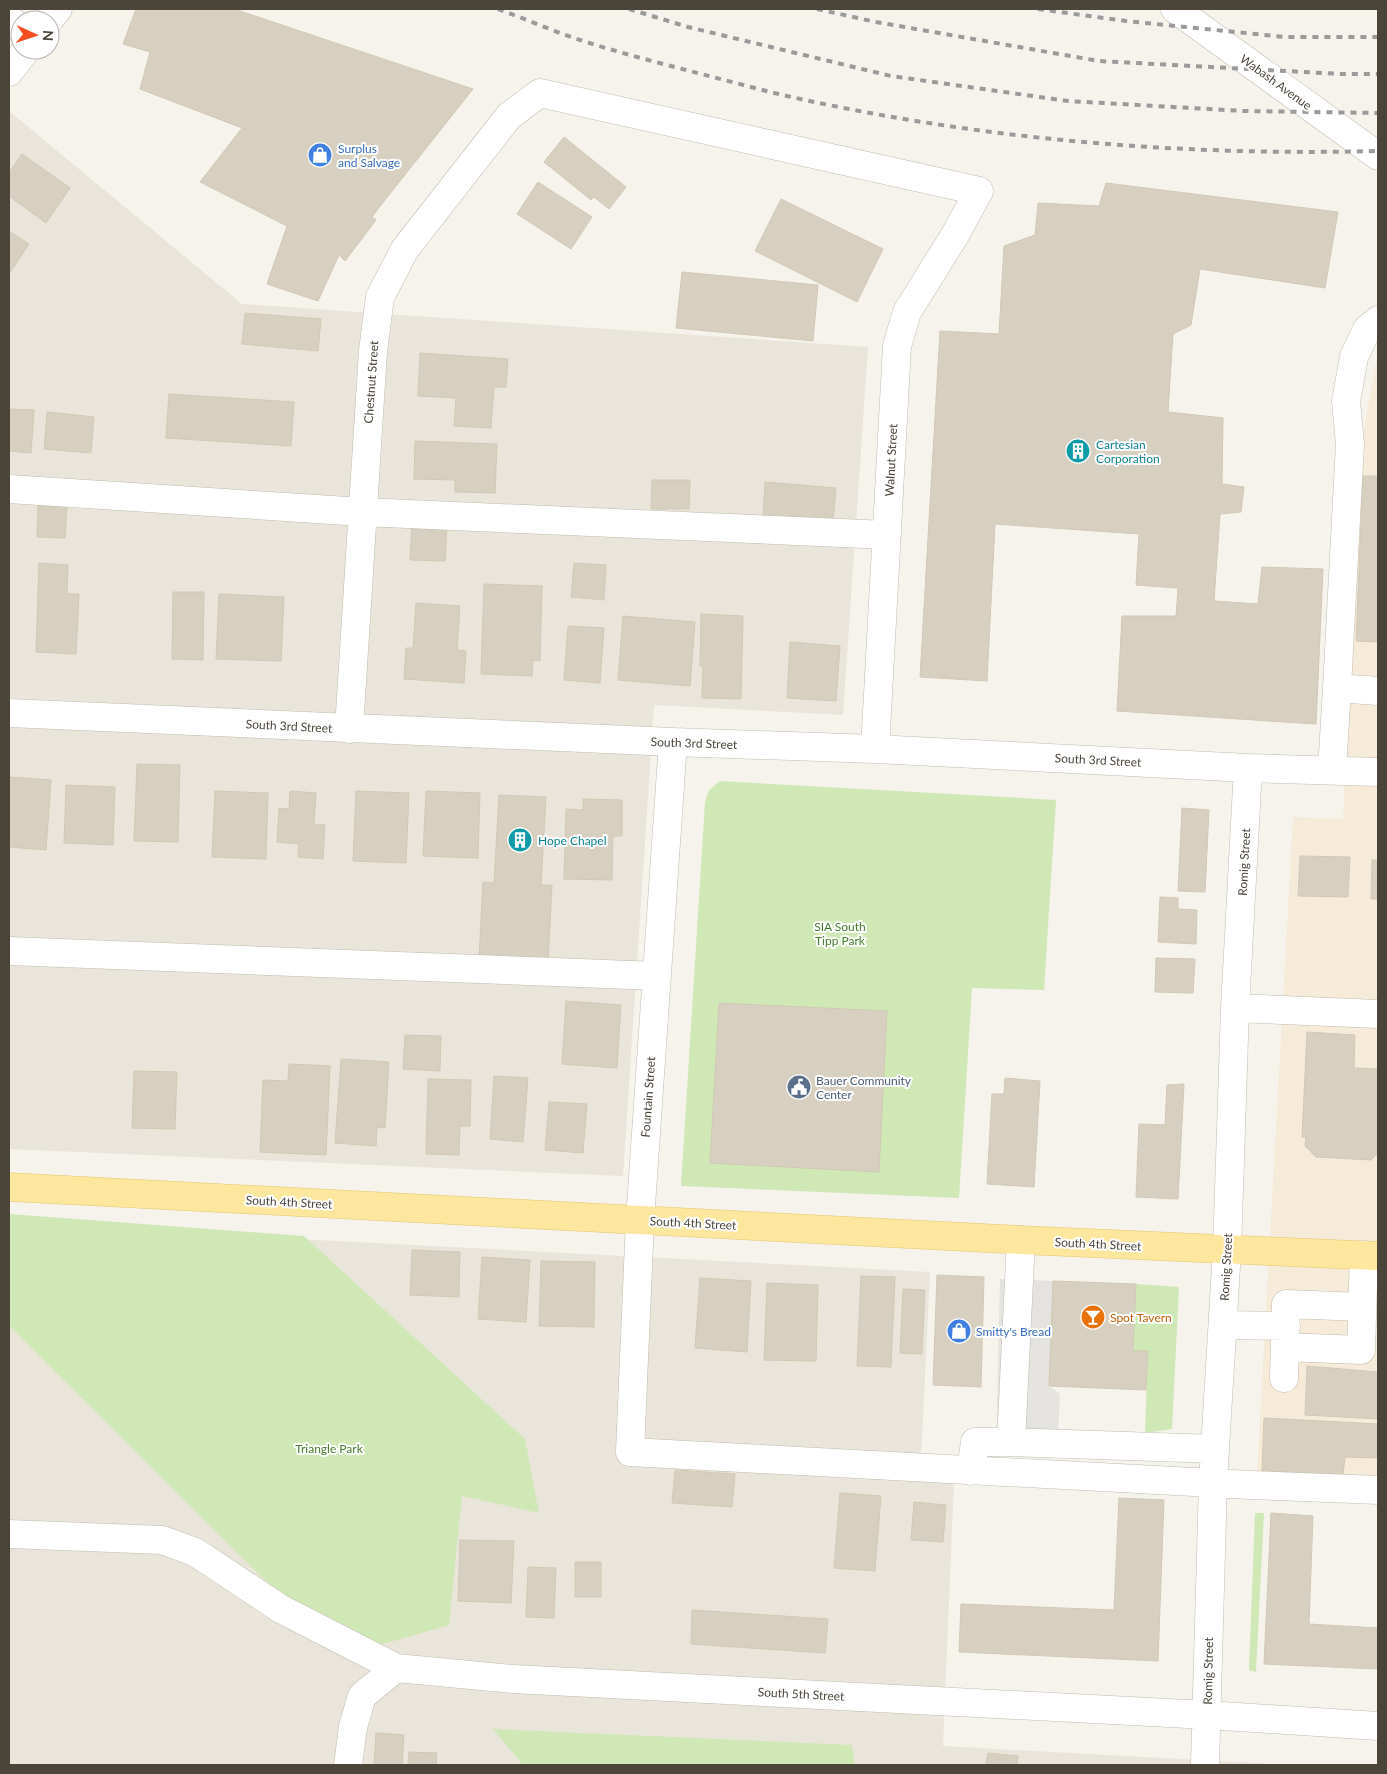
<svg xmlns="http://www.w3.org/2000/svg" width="1387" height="1774" font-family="Lato,sans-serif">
  <rect width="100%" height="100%" fill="#f5f3ec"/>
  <path fill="#e9e5da" d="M9,111L242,304L868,347L843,715L654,705L623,1176L9,1149Z
    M9,1224L930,1272L920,1480L954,1481L943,1746L1288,1765H9Z"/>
  <path fill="#f6ebd8" d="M1378,354V1479L1257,1474L1293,817L1343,819L1356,469Z"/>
  <path fill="#cfe8b6" d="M720,781L1056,800L1044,990L972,988L959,1198L681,1186L705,802L709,790Z
    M9,1214L304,1236L525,1439L539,1513L462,1496L449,1625L341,1656L9,1326Z
    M1136,1284L1179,1287L1172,1429L1145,1433L1148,1351H1133Z
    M1255,1513H1264L1256,1672L1249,1670Z
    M493,1729L852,1745L855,1765H523Z"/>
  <path fill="#e4e3e0" d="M1000,1279L1053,1281L1049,1386L1060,1394L1057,1458L996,1453Z"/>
  <path fill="#d7d0c1" stroke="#d2c8b4" d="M136,9H234L473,89L381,205L372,217L376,220L345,261L339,255L318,301L267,284L287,226L200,182L242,128L140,89L150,52L123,44Z
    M564,137L626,187L609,209L594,197L591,200L544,162Z
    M22,154L70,188L46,223L9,196V173Z
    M538,182L592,217L571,249L517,214Z
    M1106,183L1338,212L1325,288L1200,269L1191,325L1173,334L1168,412L1223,418L1222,484L1244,487L1241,512L1220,514L1214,601L1258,604L1262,567L1323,569L1316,724L1117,711L1122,616H1176L1178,588L1136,585L1139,534L995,524L987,681L920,677L940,331L999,334L1004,246L1035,235L1038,203L1099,206Z
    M781,199L883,249L857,302L755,251Z
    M9,231L29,244L9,274Z
    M682,272L818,285L813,341L676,328Z
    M245,313L321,319L318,351L242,344Z
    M420,353L508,359L506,387H494L491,428L454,426L456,398L418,396Z
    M169,394L294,402L291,446L166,438Z
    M9,409L34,410L31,453L9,451Z
    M47,412L94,417L91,453L44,449Z
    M415,441L497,444L495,493L455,492V480L414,479Z
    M1363,476H1378V642L1356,641Z
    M652,480H690L689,509H651Z
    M765,482L836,488L833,523L763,518Z
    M38,505L67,506L65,538L37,537Z
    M412,525L447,526L445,561L410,560Z
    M39,563L68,565L67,594H79L76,654L36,652Z
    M574,563L606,565L604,600L571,597Z
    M484,584L542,586L540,661L533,660L532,676L481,674Z
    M173,592H204L203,660L172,659Z
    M219,594L284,597L281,661L216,659Z
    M416,603L460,606L457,650L466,651L464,683L404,679L406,648H413Z
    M701,614L743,616L741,699L702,698L703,666H700Z
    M623,616L695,622L690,686L618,680Z
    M568,626L604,628L600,683L564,680Z
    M790,642L840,646L836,701L787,698Z
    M137,764L180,765L178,842L134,841Z
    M9,777L51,780L46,850L9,847Z
    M66,785L115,787L113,845L64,843Z
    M215,791L268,793L266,859L212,857Z
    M290,791L316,793L314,824L325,825L323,859L298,857L299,844L277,842L279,808L289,809Z
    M356,791L409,793L406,863L353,861Z
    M426,791L480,793L478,858L423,856Z
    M499,795L546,797L541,885H552L548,962L479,958L483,882L494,883Z
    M583,799L622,800V836H613L612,880L564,879L566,809L583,810Z
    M1182,808L1209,810L1205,892L1178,891Z
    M1300,856L1350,857L1348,897L1298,896Z
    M1372,860H1378V899H1371Z
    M1160,897L1178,898V909L1197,910L1196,944L1158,942Z
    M1156,958L1195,959L1193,993L1155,992Z
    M566,1001L621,1005L617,1068L562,1064Z
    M719,1003L887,1011L879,1172L710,1163Z
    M1307,1032L1355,1035L1354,1068L1378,1069V1153L1371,1160L1316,1157L1305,1146L1306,1137H1302Z
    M405,1035L441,1036L440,1071L403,1069Z
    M341,1059L389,1062L385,1128L377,1127L376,1146L335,1143Z
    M289,1064L330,1066L326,1155L260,1152L263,1080L288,1081Z
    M134,1071L177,1072L175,1129L132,1128Z
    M494,1076L528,1078L523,1142L490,1139Z
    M1005,1078L1040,1081L1034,1187L987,1184L992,1094H1004Z
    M428,1079L471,1080L470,1126H460L459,1155L426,1154Z
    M1184,1084L1178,1199L1136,1197L1139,1124L1165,1125L1167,1085Z
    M549,1102L587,1104L583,1153L545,1150Z
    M412,1250L460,1252L459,1297L410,1295Z
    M482,1257L530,1260L526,1322L478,1319Z
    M541,1261L595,1262L594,1327L539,1326Z
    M937,1275L984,1277L981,1387L933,1385Z
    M861,1276L895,1277L891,1367L857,1366Z
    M700,1278L751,1281L747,1352L695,1348Z
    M1053,1281L1136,1284L1133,1351H1148L1146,1390L1049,1386Z
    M767,1283L818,1285L816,1361L764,1360Z
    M903,1289L925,1290L922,1354L900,1353Z
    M1307,1366L1378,1372V1419L1305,1415Z
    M1264,1418L1378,1424V1458L1345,1457L1343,1475L1262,1471Z
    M675,1470L735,1474L732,1507L672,1503Z
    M840,1493L881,1496L875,1571L834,1568Z
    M1119,1498L1164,1500L1158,1661L959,1652L961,1604L1114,1610Z
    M914,1502L946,1505L943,1542L911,1540Z
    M1271,1513L1313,1516L1309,1624L1378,1628V1669L1264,1664Z
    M460,1540L514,1541L511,1603L458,1601Z
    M575,1562H601V1597H575Z
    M528,1567L556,1568L554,1618L526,1617Z
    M692,1610L828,1619L825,1653L691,1644Z
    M376,1733L404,1735L402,1765H374Z
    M409,1752L437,1753L436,1765H408Z
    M988,1753L1018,1756L1017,1765H986Z"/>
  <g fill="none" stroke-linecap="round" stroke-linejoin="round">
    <defs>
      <path id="minor" d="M1175,9L1378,156
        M9,19L20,28
        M49,20L58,9
        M9,72L26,50
        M9,489L363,512L887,535
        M1337,688L1350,444L1346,401L1354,357L1367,329L1378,320
        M9,713L673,742L875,749L1248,768L1378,772
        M349,729L373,351L380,297L405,249L509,116L540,93L979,191L955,235L907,312L897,346L875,749
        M673,742L640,1220L630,1452L1250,1485L1378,1490
        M1332,770L1337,688L1378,691
        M9,951L657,976
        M1235,1008L1378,1014
        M1021,1240L1011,1442L1215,1449
        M1223,1325L1286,1326
        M1285,1347L1361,1350L1364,1255
        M1284,1378L1286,1304L1362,1307
        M971,1471L975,1442H1011
        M9,1534L162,1540L195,1552L281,1609L396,1668L513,1679L1207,1715L1378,1726
        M348,1765L353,1727L362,1696L396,1668
        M1205,1765L1213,1482L1227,1250L1235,1008L1248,768"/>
      <path id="major" d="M9,1187L1021,1240L1378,1256"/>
    </defs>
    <use href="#minor" stroke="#c1bcae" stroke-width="29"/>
    <use href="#major" stroke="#e3c66c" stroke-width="29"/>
    <use href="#minor" stroke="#fff" stroke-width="28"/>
    <use href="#major" stroke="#fde79e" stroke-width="28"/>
    <path stroke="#9a9a9a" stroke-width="4" stroke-dasharray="6 6" stroke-linecap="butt" d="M498,9C523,18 548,29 574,38C619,53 667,65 713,77C740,84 768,92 796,98C986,140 1183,156 1378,151
      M629,9L688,27L891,76L1068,101L1244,111L1378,113
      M817,9L876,22L1099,61L1341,74H1378
      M1038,9L1126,21L1285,37H1378"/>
  </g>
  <defs>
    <symbol id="shop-disc" viewBox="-11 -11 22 22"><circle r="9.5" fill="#3f7fe0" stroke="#fff"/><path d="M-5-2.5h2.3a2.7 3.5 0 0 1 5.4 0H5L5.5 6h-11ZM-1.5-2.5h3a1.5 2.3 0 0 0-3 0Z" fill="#fff"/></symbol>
    <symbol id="building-disc" viewBox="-11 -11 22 22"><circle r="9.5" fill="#0f9aa8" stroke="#fff"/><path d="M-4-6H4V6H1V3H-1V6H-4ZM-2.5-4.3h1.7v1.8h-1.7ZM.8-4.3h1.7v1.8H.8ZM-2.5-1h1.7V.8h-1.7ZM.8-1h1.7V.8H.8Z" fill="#fff"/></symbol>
    <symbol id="civic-disc" viewBox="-11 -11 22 22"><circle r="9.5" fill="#5c6f8a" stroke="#fff"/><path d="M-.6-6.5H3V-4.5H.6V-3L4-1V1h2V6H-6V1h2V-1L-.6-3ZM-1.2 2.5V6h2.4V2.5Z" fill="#fff"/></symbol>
    <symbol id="bar-disc" viewBox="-11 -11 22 22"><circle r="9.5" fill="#e8710a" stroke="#fff"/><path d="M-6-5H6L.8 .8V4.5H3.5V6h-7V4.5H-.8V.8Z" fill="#fff"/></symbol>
  </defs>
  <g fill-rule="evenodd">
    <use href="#shop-disc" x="306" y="141" width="28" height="28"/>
    <use href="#building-disc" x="1064" y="437" width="28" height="28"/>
    <use href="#building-disc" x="506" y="826" width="28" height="28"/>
    <use href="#civic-disc" x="785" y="1073" width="28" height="28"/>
    <use href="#bar-disc" x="1079" y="1303" width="28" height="28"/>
    <use href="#shop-disc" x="945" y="1317" width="28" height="28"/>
  </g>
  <g text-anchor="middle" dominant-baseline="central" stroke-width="4" stroke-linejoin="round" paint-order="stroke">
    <g font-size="12" fill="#4a4439" stroke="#fff">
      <text transform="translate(1276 82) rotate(36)">Wabash Avenue</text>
      <text transform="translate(371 382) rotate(-86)">Chestnut Street</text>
      <text transform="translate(891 460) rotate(-87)">Walnut Street</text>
      <text transform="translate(289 726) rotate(3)">South 3rd Street</text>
      <text transform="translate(694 743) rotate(2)">South 3rd Street</text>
      <text transform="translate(1098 760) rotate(3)">South 3rd Street</text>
      <text transform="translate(1244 862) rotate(-87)">Romig Street</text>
      <text transform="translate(648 1097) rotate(-86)">Fountain Street</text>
      <text transform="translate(289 1202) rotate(3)">South 4th Street</text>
      <text transform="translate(693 1223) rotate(3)">South 4th Street</text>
      <text transform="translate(1098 1244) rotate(3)">South 4th Street</text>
      <text transform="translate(1226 1267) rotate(-87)">Romig Street</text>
      <text transform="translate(1208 1671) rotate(-89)">Romig Street</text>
      <text transform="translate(801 1694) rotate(3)">South 5th Street</text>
    </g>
    <g font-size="12" fill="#366cbe" stroke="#fff" text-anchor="start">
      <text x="338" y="148">Surplus<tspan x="338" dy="14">and Salvage</tspan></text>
      <text x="976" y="1331">Smitty's Bread</text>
    </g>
    <g font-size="12" fill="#0d838f" stroke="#fff" text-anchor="start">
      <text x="1096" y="444">Cartesian<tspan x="1096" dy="14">Corporation</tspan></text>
      <text x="538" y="840">Hope Chapel</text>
    </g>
    <g font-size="12" fill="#467c2c" stroke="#fff">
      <text x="840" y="926">SIA South<tspan x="840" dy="14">Tipp Park</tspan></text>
      <text x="329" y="1448">Triangle Park</text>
    </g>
    <g font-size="12" fill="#4e5e75" stroke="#fff" text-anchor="start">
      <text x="816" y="1080">Bauer Community<tspan x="816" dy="14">Center</tspan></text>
    </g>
    <g font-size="12" fill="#c56008" stroke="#fff" text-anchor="start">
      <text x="1110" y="1317">Spot Tavern</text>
    </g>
  </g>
  <rect width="1387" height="1774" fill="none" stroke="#4a4439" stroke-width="20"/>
  <g transform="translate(35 35) rotate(93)"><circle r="24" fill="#ffffff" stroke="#b7b4b0"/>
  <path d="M0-4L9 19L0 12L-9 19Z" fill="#f64e22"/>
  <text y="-8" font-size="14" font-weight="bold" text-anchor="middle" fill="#4a4439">N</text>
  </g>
</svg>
